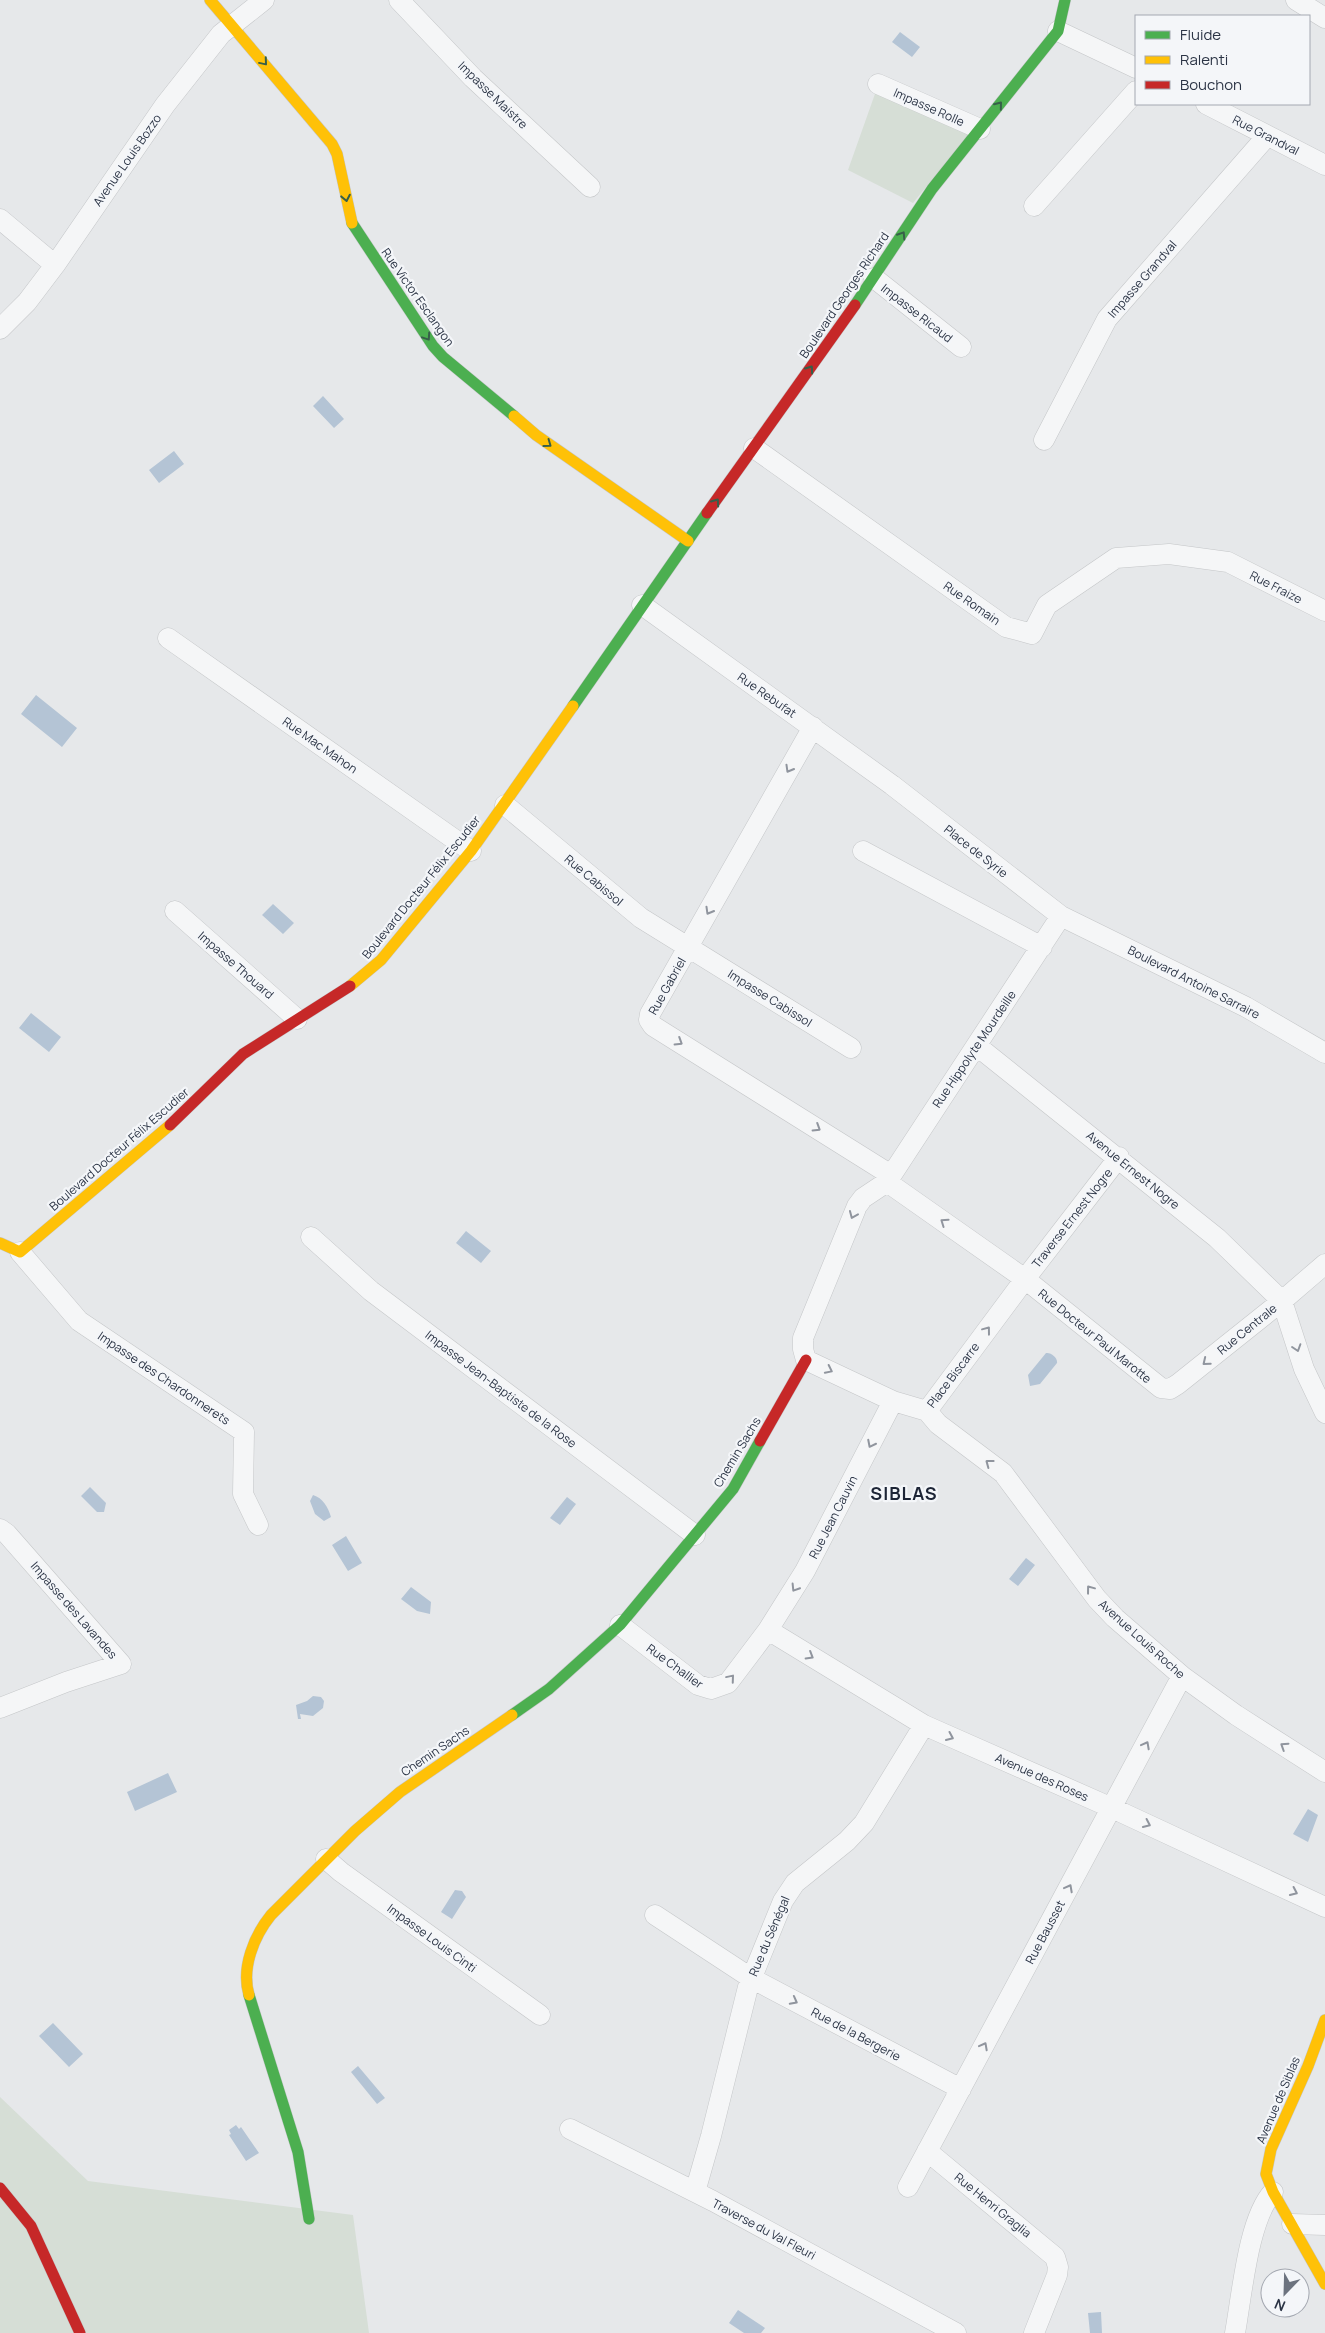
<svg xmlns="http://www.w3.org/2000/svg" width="1325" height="2333" font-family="Manrope,sans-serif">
  <rect width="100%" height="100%" fill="#e6e8ea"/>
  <path fill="#d6ded6" d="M876,91L970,133L913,203L848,170Z
    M0,2097L88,2181L353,2215L369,2333H0Z"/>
  <path fill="#b4c4d5" d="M900,32L920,47L912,57L892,42Z
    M323,396L344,419L334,428L313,406Z
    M174,451L184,464L159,483L149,470Z
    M36,695L77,728L62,747L21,714Z
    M273,904L294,923L283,934L262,915Z
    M31,1013L61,1037L49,1052L19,1028Z
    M466,1231L491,1251L481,1263L456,1243Z
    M1046,1353C1051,1352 1058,1358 1057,1363L1040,1384L1030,1386L1028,1375Z
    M90,1487L106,1503L104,1512H97L81,1496Z
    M313,1495C323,1498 328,1507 331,1517L324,1521L315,1514L310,1501Z
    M567,1497L576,1504L560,1525L550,1518Z
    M346,1536L362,1563L348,1571L332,1545Z
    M1026,1558L1035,1565L1018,1586L1009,1579Z
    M411,1587L431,1602L430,1614L417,1611L401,1599Z
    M313,1696L321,1697L324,1701L323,1708L313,1716L300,1714L301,1719H298L296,1705L307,1701Z
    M168,1773L177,1792L135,1811L127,1792Z
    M1308,1809L1318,1815L1308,1842L1293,1834Z
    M455,1890L462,1891L466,1897L452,1919L441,1912Z
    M53,2023L83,2054L69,2067L39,2036Z
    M358,2066L385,2098L377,2104L351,2072Z
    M236,2125L239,2129L241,2127L259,2153L246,2161L229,2135L231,2134L229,2130Z
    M738,2310L765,2328L761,2333H744L729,2323Z
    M1101,2312L1102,2333H1090L1088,2313Z"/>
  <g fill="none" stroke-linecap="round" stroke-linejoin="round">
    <defs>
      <path id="street" d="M399,0L473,78L590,187
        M1296,0L1325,18
        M1058,31L1136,68
        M878,84L980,129
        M1206,104L1325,165
        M1034,206L1136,91
        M0,219L55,265
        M874,278L961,347
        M0,329L27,302L55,265L165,105L221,34L264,0
        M1044,440L1107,319L1267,136
        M754,448L1006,627L1032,634L1047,605L1116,558L1169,554L1228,562L1325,611
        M642,605L892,785L1061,916L1246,1007L1325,1053
        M168,638L471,851
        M813,727L650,1014L649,1020L653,1026L891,1175
        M505,805L641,918L851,1048
        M863,851L1042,947
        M175,911L297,1019
        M977,1046L1217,1238L1282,1301L1304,1369L1325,1413
        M1119,1157L1025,1279L1161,1388L1170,1389L1178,1384L1282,1301L1325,1264
        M887,1182L1025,1279L927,1411
        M311,1237L371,1291L695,1535
        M20,1252L79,1321L244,1432L243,1494L258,1525
        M927,1411L893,1401L806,1360L803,1349V1338L857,1206L863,1198L887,1182L1061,916
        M927,1411L938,1424L1003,1473L1097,1599L1115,1618L1182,1676L1236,1715L1325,1772
        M0,1529L7,1534L121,1664L66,1682L0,1708
        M620,1625L698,1685L711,1689L728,1683L768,1630L805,1571L893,1401
        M768,1630L924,1725L1112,1808L1325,1907
        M326,1859L341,1872L540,2015
        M655,1915L751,1978L961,2089
        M570,2129L713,2201L956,2333
        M927,2151L1055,2257L1058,2267L1057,2275L1034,2333
        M908,2187L1182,1676
        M695,2192L711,2136L748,1987L783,1901L795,1883L847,1841L864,1823L924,1725
        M1292,2224L1325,2225
        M1235,2333C1242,2295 1248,2219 1273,2192"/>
      <path id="fast" d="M352,223L433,346L443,357L514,416
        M855,305L932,189L1058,31L1065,0
        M573,706L707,513
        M512,1715L549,1689L620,1625L733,1489L760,1441
        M249,1995L298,2152L309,2219"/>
      <path id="slow" d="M210,0L332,144L337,154L352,223
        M514,416L536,435L688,541
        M350,986L381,960L471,851L573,706
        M0,1243L20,1252L170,1125
        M249,1995C241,1968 254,1936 271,1915L355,1831L400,1792L512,1715
        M1325,2020L1308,2066L1271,2149L1266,2174L1273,2192L1325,2284"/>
      <path id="jam" d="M707,513L855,305
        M170,1125L243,1054L350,986
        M760,1441L806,1360
        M0,2188L31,2226L80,2333"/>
    </defs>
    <use href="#street" stroke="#c4c6c8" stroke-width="21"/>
    <use href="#fast" stroke="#c4c6c8" stroke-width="12"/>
    <use href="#slow" stroke="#c4c6c8" stroke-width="12"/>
    <use href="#jam" stroke="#c4c6c8" stroke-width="12"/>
    <use href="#street" stroke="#f5f6f7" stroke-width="20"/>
    <use href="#fast" stroke="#4caf50" stroke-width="11"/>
    <use href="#slow" stroke="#ffc107" stroke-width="11"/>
    <use href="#jam" stroke="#c62828" stroke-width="11"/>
  </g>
  <defs><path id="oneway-chevron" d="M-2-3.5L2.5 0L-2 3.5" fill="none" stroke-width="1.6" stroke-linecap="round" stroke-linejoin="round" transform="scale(1.25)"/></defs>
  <g stroke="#375f49">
    <use href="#oneway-chevron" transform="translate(264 62) rotate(50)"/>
    <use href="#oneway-chevron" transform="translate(999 105) rotate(-51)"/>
    <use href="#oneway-chevron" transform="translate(346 198) rotate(79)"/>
    <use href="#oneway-chevron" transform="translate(902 235) rotate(-57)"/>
    <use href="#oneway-chevron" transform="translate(427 337) rotate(56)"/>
    <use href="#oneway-chevron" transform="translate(810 369) rotate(-55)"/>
    <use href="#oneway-chevron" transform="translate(548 444) rotate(36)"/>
    <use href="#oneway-chevron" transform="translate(716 502) rotate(-55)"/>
  </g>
  <g stroke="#90959e">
    <use href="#oneway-chevron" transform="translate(789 769) rotate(120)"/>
    <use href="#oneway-chevron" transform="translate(709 911) rotate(120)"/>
    <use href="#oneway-chevron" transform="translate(679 1042) rotate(32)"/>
    <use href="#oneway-chevron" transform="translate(817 1128) rotate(32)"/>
    <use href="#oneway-chevron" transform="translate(853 1215) rotate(113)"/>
    <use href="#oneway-chevron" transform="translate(944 1222) rotate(-145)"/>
    <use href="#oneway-chevron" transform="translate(987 1330) rotate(-53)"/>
    <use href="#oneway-chevron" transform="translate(1297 1348) rotate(72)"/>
    <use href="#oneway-chevron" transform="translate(1206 1362) rotate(141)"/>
    <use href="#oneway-chevron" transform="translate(829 1370) rotate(26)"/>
    <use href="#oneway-chevron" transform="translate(871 1444) rotate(117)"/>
    <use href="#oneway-chevron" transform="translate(989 1463) rotate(-143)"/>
    <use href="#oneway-chevron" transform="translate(795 1588) rotate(122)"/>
    <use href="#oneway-chevron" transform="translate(1090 1589) rotate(-127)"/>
    <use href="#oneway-chevron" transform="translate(810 1656) rotate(31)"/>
    <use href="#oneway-chevron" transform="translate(731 1678) rotate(-50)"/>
    <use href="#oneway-chevron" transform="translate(950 1737) rotate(24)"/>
    <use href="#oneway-chevron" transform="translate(1146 1745) rotate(-62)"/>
    <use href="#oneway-chevron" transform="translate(1284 1746) rotate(-147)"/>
    <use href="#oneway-chevron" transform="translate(1147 1824) rotate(25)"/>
    <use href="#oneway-chevron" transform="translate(1069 1888) rotate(-62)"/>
    <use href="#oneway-chevron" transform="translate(1294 1892) rotate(25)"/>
    <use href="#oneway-chevron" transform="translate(794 2001) rotate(28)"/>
    <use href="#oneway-chevron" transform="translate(984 2046) rotate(-62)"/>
  </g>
  <g text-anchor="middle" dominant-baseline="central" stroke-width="4.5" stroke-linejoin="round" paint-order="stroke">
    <g font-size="12" fill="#2b3445" stroke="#f4f6f9">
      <text transform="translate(493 95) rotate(44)">Impasse Maistre</text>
      <text transform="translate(929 107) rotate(24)">Impasse Rolle</text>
      <text transform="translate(1266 135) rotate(27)">Rue Grandval</text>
      <text transform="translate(127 160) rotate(-55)">Avenue Louis Bozzo</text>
      <text transform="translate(1142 279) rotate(-49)">Impasse Grandval</text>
      <text transform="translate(844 295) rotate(-56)">Boulevard Georges Richard</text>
      <text transform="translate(418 297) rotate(55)">Rue Victor Esclangon</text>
      <text transform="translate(917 313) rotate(38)">Impasse Ricaud</text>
      <text transform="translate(1276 587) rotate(27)">Rue Fraize</text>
      <text transform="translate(972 603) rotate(35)">Rue Romain</text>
      <text transform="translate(767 695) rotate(35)">Rue Rebufat</text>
      <text transform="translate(320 745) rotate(35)">Rue Mac Mahon</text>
      <text transform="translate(976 851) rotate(38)">Place de Syrie</text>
      <text transform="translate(594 880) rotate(40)">Rue Cabissol</text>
      <text transform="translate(421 887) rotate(-51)">Boulevard Docteur Félix Escudier</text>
      <text transform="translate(236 965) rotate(41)">Impasse Thouard</text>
      <text transform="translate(1194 982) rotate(27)">Boulevard Antoine Sarraire</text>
      <text transform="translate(667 986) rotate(-61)">Rue Gabriel</text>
      <text transform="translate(770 998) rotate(32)">Impasse Cabissol</text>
      <text transform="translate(974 1049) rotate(-56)">Rue Hippolyte Mourdeille</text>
      <text transform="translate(119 1149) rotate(-41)">Boulevard Docteur Félix Escudier</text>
      <text transform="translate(1133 1170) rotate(39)">Avenue Ernest Nogre</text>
      <text transform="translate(1072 1218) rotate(-52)">Traverse Ernest Nogre</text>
      <text transform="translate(1247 1329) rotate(-39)">Rue Centrale</text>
      <text transform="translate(1095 1336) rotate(39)">Rue Docteur Paul Marotte</text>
      <text transform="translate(953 1375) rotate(-53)">Place Biscarre</text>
      <text transform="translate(164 1378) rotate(34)">Impasse des Chardonnerets</text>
      <text transform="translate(501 1389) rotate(37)">Impasse Jean-Baptiste de la Rose</text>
      <text transform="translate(737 1452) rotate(-59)">Chemin Sachs</text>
      <text transform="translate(833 1517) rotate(-63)">Rue Jean Cauvin</text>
      <text transform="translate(74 1610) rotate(49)">Impasse des Lavandes</text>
      <text transform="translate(1142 1639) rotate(42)">Avenue Louis Roche</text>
      <text transform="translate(675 1666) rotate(36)">Rue Challier</text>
      <text transform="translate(435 1751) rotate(-34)">Chemin Sachs</text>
      <text transform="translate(1042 1777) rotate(24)">Avenue des Roses</text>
      <text transform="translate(1045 1932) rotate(-62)">Rue Bausset</text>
      <text transform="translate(769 1936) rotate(-67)">Rue du Sénégal</text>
      <text transform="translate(432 1938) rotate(36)">Impasse Louis Cinti</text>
      <text transform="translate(856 2034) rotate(28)">Rue de la Bergerie</text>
      <text transform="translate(1278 2100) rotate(-67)">Avenue de Siblas</text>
      <text transform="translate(993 2205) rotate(39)">Rue Henri Graglia</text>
      <text transform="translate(764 2229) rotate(28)">Traverse du Val Fleuri</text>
    </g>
    <g font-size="18" font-weight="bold" letter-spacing="1" fill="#1d2536" stroke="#f4f6f9">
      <text x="904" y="1493">SIBLAS</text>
    </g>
  </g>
  <rect x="1135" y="15" width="175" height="90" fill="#f4f6f9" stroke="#a4a8b1"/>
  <rect x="1145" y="31" width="25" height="8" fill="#4caf50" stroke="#a4a8b1"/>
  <text x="1180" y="40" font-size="15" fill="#2b3445">Fluide</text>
  <rect x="1145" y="56" width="25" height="8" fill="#ffc107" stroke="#a4a8b1"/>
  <text x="1180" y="65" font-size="15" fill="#2b3445">Ralenti</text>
  <rect x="1145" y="81" width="25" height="8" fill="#c62828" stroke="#a4a8b1"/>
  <text x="1180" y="90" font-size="15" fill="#2b3445">Bouchon</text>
  <g transform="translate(1285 2293) rotate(203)"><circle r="24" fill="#f4f6f9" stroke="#a4a8b1"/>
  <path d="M0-4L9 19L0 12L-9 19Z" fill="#6c737f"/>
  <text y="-8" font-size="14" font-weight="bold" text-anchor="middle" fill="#2b3445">N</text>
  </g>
</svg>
